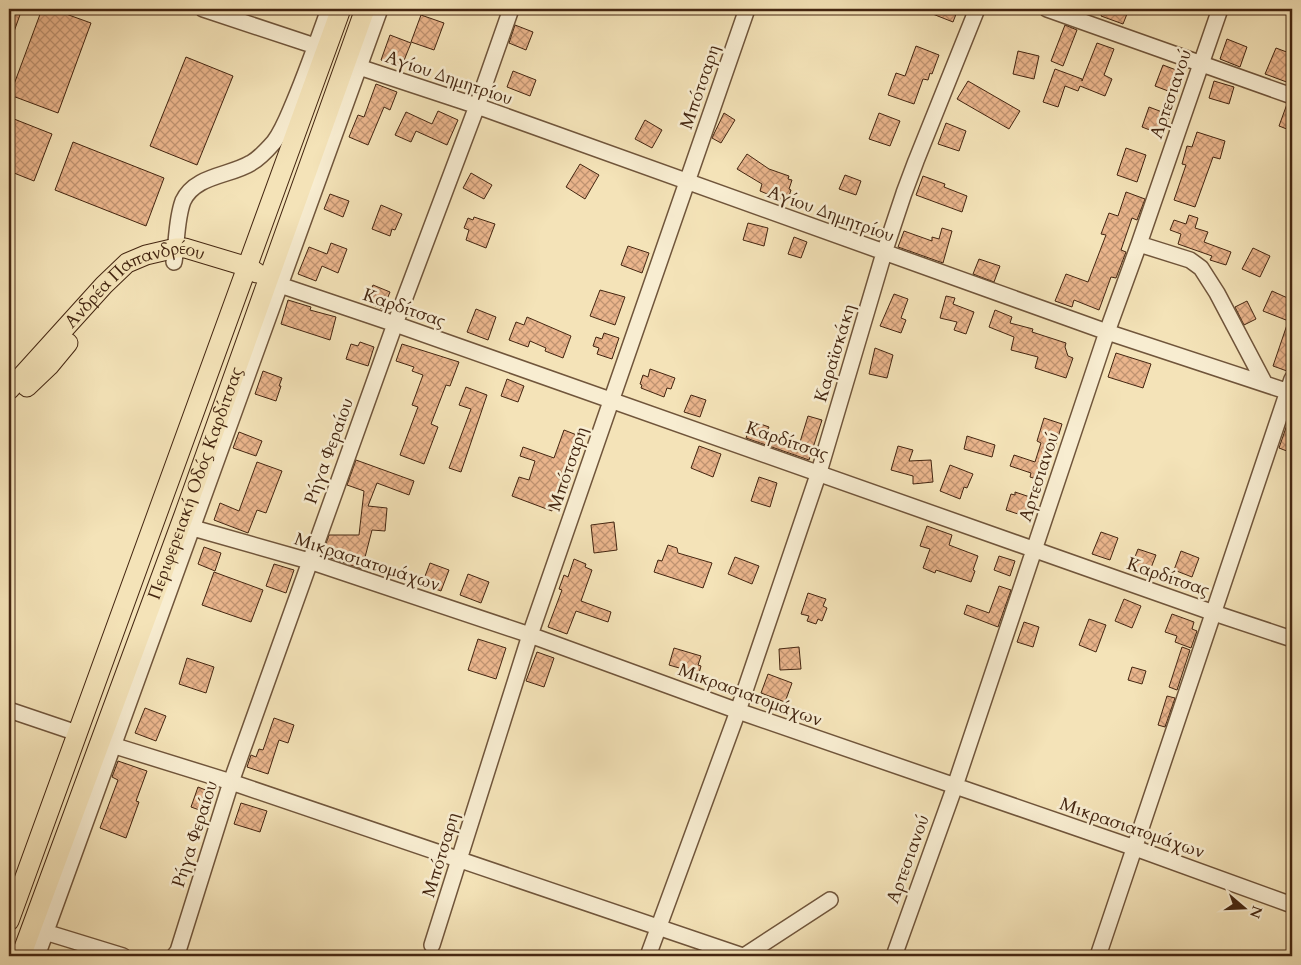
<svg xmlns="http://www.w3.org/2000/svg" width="1301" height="965" font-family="Cardo,serif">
  <defs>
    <pattern id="building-cross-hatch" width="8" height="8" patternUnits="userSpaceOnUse" patternTransform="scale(1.25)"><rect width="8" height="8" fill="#eab58c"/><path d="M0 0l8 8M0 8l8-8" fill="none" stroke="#bf9371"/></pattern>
  </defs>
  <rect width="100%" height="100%" fill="#f4e3b8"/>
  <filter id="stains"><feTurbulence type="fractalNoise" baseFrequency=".004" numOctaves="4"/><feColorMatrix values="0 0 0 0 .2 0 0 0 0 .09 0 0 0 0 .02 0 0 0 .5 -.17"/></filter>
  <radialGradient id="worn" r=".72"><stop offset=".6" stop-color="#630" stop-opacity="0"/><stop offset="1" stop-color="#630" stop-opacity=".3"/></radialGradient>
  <path fill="url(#building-cross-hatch)" stroke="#442611" d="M9,9H22L10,43L9,42Z
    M42,9H52L91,23L58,113L10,95Z
    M920,9H958L953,22Z
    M1104,9H1129L1123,24L1101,16Z
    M421,15L444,23L434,50L411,42Z
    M515,25L533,32L526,50L509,43Z
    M1065,25L1077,30L1063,66L1051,61Z
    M390,35L411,43L401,68L381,60Z
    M1227,39L1247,47L1240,67L1220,59Z
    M1097,43L1114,49L1104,75L1112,79L1105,96L1080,86L1078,91L1065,86L1058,107L1043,102L1055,69L1082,79V81Z
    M916,46L939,55L932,74L930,73L928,80L923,79L914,104L888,95L896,73L905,76Z
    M1276,48L1292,54V84L1265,74Z
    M1018,51L1039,56L1034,79L1013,74Z
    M186,57L233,76L197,165L150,146Z
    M1163,65L1184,73L1176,94L1155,86Z
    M513,71L536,80L530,96L507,87Z
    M968,81L1020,111L1009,129L957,99Z
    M1214,81L1234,87L1229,104L1209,98Z
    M376,84L397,92L390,110L384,107L368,145L349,137L358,115L364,117Z
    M1287,104L1292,105V131L1279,126Z
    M1149,107L1170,115L1163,135L1142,127Z
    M438,111L458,120L447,145L416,131L411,142L395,135L406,112L432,124Z
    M724,113L735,120L721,143L712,138Z
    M879,113L900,121L890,146L869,139Z
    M9,117L52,134L34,181L9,171Z
    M645,120L662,130L652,148L635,139Z
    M946,123L966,131L959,151L938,144Z
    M1197,132L1225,141L1220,159L1213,157L1195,207L1174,200L1186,165L1182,164L1187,146L1192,147Z
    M73,142L164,178L146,226L55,190Z
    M1126,148L1146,155L1137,182L1117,175Z
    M747,154L769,169L789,176L788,179L792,180L789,189L791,190L787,202L760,191L762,184L737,169Z
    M580,164L599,175L585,199L566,187Z
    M471,173L492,185L484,199L463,188Z
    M845,175L861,181L856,195L839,189Z
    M923,176L945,184L944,187L967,196L962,212L916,195Z
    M1126,192L1145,199L1137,220L1132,218L1121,250L1126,252L1116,278L1111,277L1099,310L1074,300L1072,307L1055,301L1066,274L1088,282L1106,235L1101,234L1109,213L1118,216Z
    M330,194L349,201L343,217L324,209Z
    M381,205L402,214L395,230L392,229L390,236L372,229Z
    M1189,215L1198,218L1195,228L1208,232L1204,242L1231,252L1226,265L1210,260L1212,256L1178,244L1181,234L1170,230L1174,220L1186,224Z
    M474,217L495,224L486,248L466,240L469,230L464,228L468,218L473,220Z
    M748,223L768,228L764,246L743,240Z
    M942,228L952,231L943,263L898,247L904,231L932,241V237L939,239Z
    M794,237L807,242L801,258L788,254Z
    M331,243L347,249L338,273L322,266L316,281L298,274L309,247L327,254Z
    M628,246L649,253L642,273L621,265Z
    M1253,248L1270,256L1260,277L1242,269Z
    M979,259L1000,266L994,282L973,274Z
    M373,285L390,292L383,309L366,302Z
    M600,290L625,297L615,325L590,316Z
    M1272,291L1292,300V305L1286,320L1263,311Z
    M894,294L908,299L901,318L906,320L901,333L880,326Z
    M946,296L955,298L953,304L974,312L966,334L954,330L957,322L940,318Z
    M288,300L311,307L310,310L336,317L330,340L281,324Z
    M1247,301L1256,319L1244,325L1235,307Z
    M476,309L496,317L488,340L467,332Z
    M995,310L1012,317L1010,323L1033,329L1032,332L1066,343L1065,347L1068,356L1073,358L1066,378L1035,368L1038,357L1011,350L1014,337L989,327Z
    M1291,313H1292V356L1287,371L1273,366Z
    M527,317L571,336L563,358L545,351L546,348L530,341L528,347L509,340L516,322L524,325Z
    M604,333L619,338L612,359L597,354L599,348L593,346L596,337L602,339Z
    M360,342L374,347L368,366L346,359L351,344L358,346Z
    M402,344L459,362L450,386L446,385L431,424L438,427L424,464L400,455L418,407L412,405L423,375L412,371L414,367L396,361Z
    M875,348L893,355L887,378L869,374Z
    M1116,353L1151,364L1143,388L1108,377Z
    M650,369L675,378L671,389L667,388L664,397L641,388L642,385L640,384L643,375L648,377Z
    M263,371L282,378L279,386H281L276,401L255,394Z
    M507,379L524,386L518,402L501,396Z
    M466,387L487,395L461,472L449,468L471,409L459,405Z
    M691,395L706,400L700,417L684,412Z
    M1291,413H1292V453L1279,448Z
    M808,416L822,420L809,460L746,438L752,421L769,427L767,431L800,442Z
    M1044,418L1062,424L1055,447L1051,446L1040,480L1030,477L1031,473L1010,466L1014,455L1035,462L1041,443L1037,441Z
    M564,430L582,437L575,458L570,456L552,511L512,496L519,477L529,480L535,461L520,456L523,447L554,458Z
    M239,432L262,441L256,456L233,448Z
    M967,436L995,445L992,457L964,449Z
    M699,446L721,454L713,477L691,468Z
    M898,446L913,450L909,461L931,460L933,482L913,484V476L891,470Z
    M356,460L414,481L409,495L377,483L368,506L387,508L385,531L372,530L362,569L322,555L329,535H359L364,491L347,485Z
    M257,462L282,471L266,513L257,510L248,533L214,520L220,503L239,511Z
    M950,465L973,474L967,488L964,487L960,499L940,491Z
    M759,477L777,483L770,507L751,501Z
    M1015,492L1030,497L1024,516L1006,510L1011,494L1015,495Z
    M614,522L617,550L594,553L591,525Z
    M927,526L952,535L949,545L978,556L973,570L975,571L971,582L936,570L935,573L923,568L930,549L920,546Z
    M1101,532L1118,538L1110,560L1092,554Z
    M668,545L677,548L678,553L712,563L703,588L654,572L658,560L662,561Z
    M204,547L221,553L215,571L198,564Z
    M1138,549L1156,555L1149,573L1131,567Z
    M1181,551L1199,558L1192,577L1174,570Z
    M999,556L1015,561L1010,576L994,570Z
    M735,557L759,566L752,584L728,574Z
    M574,559L586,564L585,567L592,570L581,601L611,612L608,622L576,611L567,634L548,627L562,590L559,589L564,575L568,577Z
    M430,563L449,570L441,591L422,584Z
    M274,564L294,570L286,593L266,586Z
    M214,572L263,590L251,622L202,605Z
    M468,574L489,582L481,603L460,595Z
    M999,586L1011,590L998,627L964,614L967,605L989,613Z
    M808,593L826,599L823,606L827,608L822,621L818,619L816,624L807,621L809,616L801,614Z
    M1124,599L1141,606L1132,628L1115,621Z
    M1172,614L1194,622L1192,629L1197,631L1191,648L1175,642L1177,636L1165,632Z
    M1089,619L1106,625L1096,652L1079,645Z
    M1024,622L1039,627L1033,647L1017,642Z
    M478,639L506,648L496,679L468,670Z
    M799,647L801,669L780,670L779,649Z
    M1182,647L1190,650L1177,690L1169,687Z
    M674,648L701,656L698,665L701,666L698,677L685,673L686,670L669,665Z
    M537,652L554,658L544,687L526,681Z
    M187,658L214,667L206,693L179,684Z
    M1132,667L1146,671L1142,684L1128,680Z
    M768,674L792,683L785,702L761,693Z
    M1167,696L1175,698L1165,727L1158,725Z
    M145,708L166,716L156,741L135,733Z
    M274,718L294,725L288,743L279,740L268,774L247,767L251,755L256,757L259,749L263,750Z
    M118,761L147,771L136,801L139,802L126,838L100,828L118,780L112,777Z
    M198,787L213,793L205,812L191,807Z
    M241,803L267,811L260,832L234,824Z"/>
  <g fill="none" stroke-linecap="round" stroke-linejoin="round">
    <defs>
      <path id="minor" d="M203,9L315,46
        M1047,9L1292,96
        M359,67L477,106L1107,332L1292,393
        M1139,244L1190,260L1201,268L1217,293L1265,384
        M174,262C177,242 176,220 183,201C195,175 230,176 251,163C260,158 267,150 274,142C283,130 288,116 294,102C307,71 318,40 329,9
        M268,281L395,324L1214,613L1292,639
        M193,528L309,561L530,635L738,711L1135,848L1292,905
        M9,710L77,733
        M112,745L231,782L743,956
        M45,932L123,956
        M432,945L530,635L747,9
        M37,956L380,9
        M174,956L178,951L231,782L395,324L477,106L511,9
        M648,956L738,711L819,472L884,253L904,193L916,161L977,9
        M744,956L830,900
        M894,956L955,786L1107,332L1139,244L1220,9
        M1098,956L1292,379"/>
      <g id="major">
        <path d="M27,387L49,366L68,343"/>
        <path id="s1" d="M9,390L104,285L127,263L146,255L176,248H185L248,267L257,273"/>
        <path d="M9,921L341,9"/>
        <path id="s2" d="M21,956L184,515L365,9"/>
      </g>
    </defs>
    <use href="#minor" stroke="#70553b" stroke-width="18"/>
    <use href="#major" stroke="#442611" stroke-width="21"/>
    <use href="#minor" stroke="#f8edd1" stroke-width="15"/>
    <use href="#major" stroke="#f4e3b8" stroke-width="19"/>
  </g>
  <g text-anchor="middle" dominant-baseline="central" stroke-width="5" stroke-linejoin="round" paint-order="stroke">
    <g font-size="18" fill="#442611" stroke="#f8edd1">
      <text transform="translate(449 78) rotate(19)">Αγίου Δημητρίου</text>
      <text transform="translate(700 87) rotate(-71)">Μπότσαρη</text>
      <text transform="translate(1171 94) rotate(-71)">Αρτεσιανού</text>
      <text transform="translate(831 214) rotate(20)">Αγίου Δημητρίου</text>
      <text stroke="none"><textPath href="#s1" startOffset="171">Ανδρέα Παπανδρέου</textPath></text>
      <text transform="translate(404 308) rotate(19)">Καρδίτσας</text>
      <text transform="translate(835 353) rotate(-73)">Καραϊσκάκη</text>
      <text transform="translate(787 441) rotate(19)">Καρδίτσας</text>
      <text transform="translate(329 451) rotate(-70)">Ρήγα Φεραίου</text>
      <text transform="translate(568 469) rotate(-71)">Μπότσαρη</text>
      <text transform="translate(1039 477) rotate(-72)">Αρτεσιανού</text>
      <text stroke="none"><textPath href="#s2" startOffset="504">Περιφερειακή Οδός Καρδίτσας</textPath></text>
      <text transform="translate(367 562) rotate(18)">Μικρασιατομάχων</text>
      <text transform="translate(1168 577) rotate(19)">Καρδίτσας</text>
      <text transform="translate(750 695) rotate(20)">Μικρασιατομάχων</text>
      <text transform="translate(1132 828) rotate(19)">Μικρασιατομάχων</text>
      <text transform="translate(195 834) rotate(-72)">Ρήγα Φεραίου</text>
      <text transform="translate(441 855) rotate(-73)">Μπότσαρη</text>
      <text transform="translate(908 859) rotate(-70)">Αρτεσιανού</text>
    </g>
  </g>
  <rect width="1301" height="965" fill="none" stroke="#f4e3b8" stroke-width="30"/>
  <rect x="10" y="10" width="1281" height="945" fill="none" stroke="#442611" stroke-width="2.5"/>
  <rect x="15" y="15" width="1271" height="935" fill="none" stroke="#442611"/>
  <g transform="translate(1244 908) rotate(109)" stroke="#f8edd1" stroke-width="4" paint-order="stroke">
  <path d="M0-4L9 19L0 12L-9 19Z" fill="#442611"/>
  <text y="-8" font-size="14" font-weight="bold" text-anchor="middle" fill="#442611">N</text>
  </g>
  <rect width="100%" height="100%" filter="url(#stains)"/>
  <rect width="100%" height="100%" fill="url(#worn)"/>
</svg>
